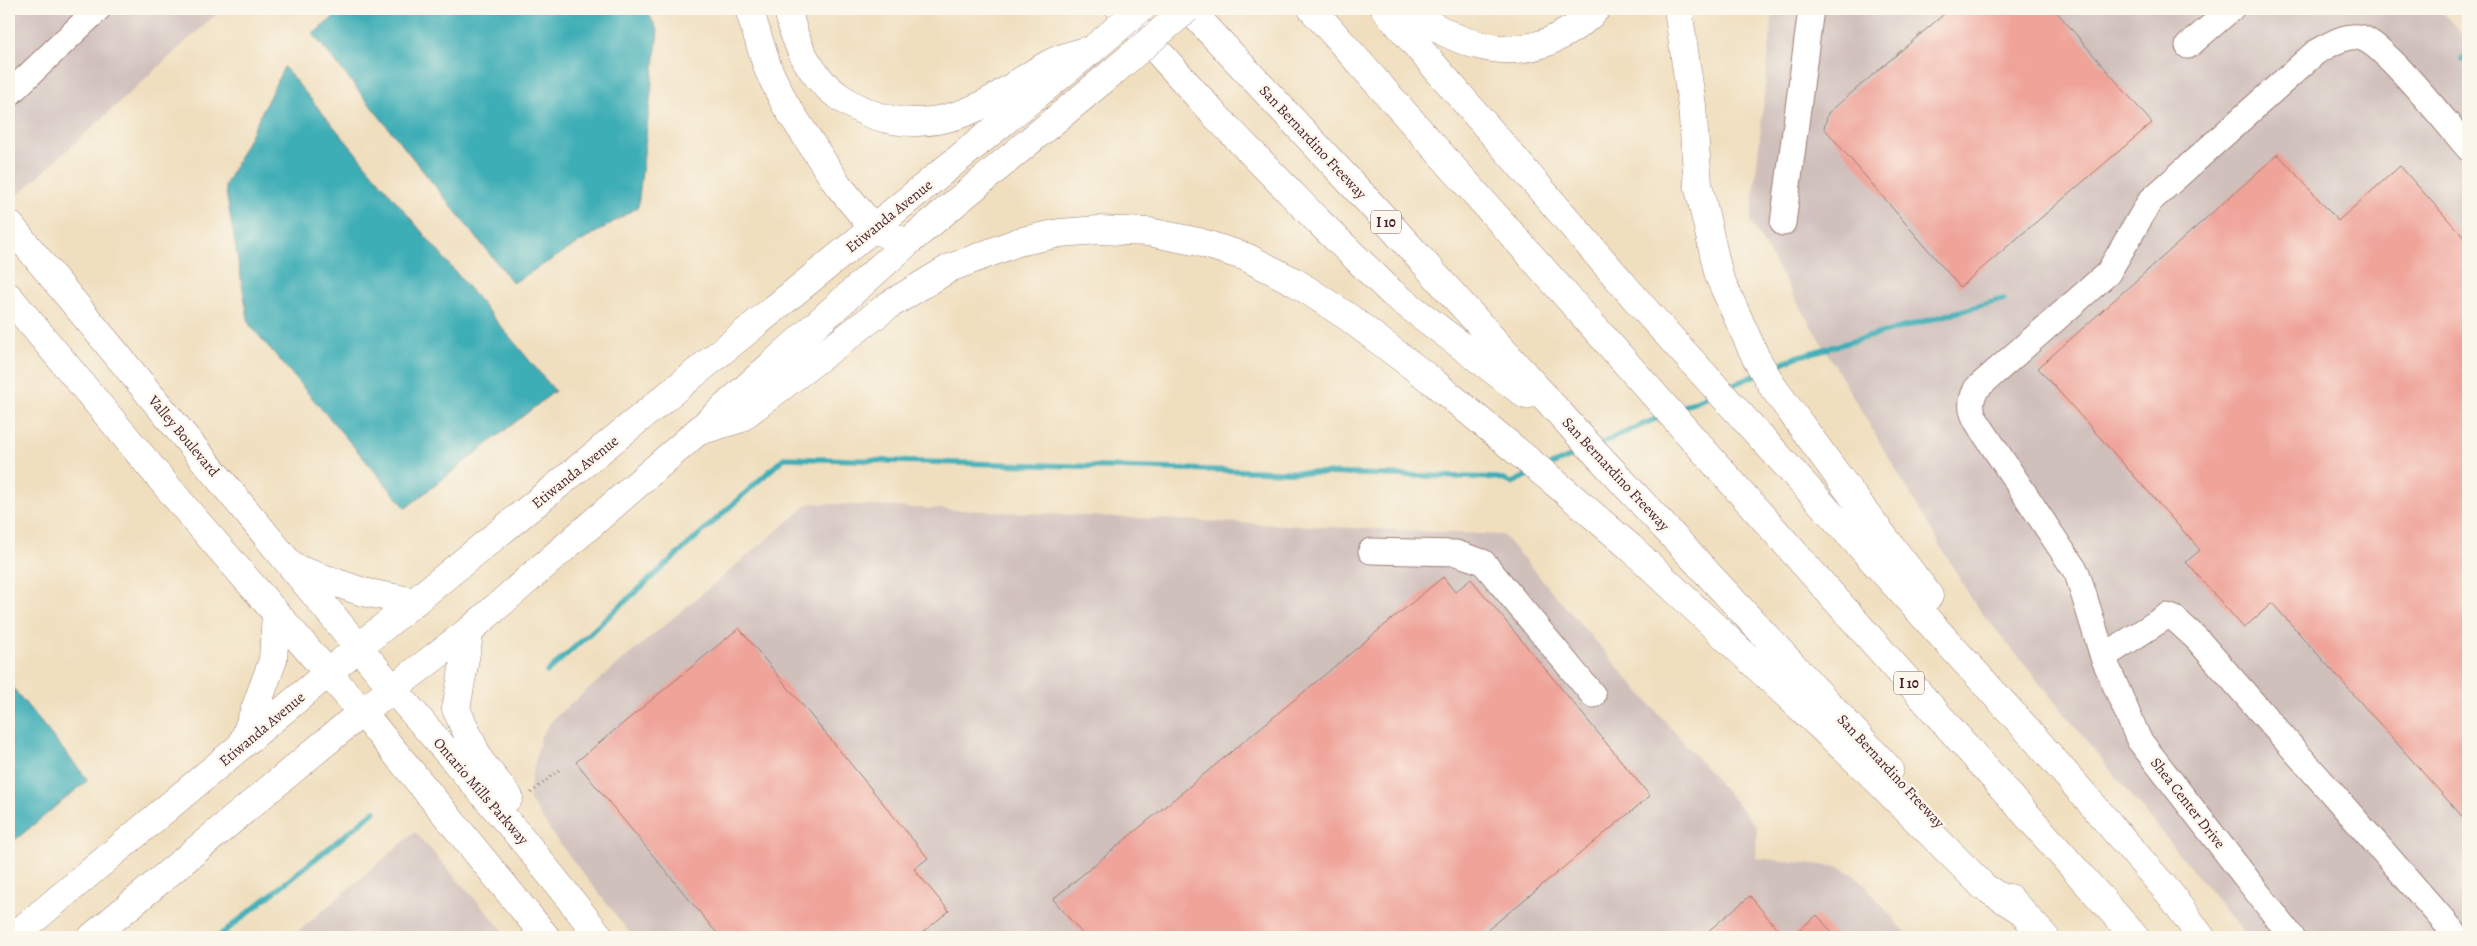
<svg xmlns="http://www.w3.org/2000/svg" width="2477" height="946" font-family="Alegreya,serif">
  <rect width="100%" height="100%" fill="#fbf7ec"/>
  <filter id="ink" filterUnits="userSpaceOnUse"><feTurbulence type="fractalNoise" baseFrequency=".02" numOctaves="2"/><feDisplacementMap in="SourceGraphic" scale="10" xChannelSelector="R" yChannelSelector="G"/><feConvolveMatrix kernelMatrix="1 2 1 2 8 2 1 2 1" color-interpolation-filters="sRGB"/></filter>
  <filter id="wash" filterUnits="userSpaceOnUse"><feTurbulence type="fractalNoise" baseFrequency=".0096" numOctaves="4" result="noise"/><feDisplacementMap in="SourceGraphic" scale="20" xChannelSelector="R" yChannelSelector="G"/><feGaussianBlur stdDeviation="1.12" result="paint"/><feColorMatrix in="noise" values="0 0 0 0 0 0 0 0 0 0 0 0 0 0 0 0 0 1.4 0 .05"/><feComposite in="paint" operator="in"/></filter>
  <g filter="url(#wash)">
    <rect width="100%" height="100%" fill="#f0dfbf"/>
    <path fill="#d0c0bc" d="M9,9H222L9,203Z
      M1773,9H2440L2468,41V937H2247L1974,603L1751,223Z
      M810,503L1503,535L1757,827L1756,858L1841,867L1860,879L1909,937H633L556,839L529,799L531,779L541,736L554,718Z
      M415,832L509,937H292Z"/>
    <path fill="#3cadb6" stroke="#436670" d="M344,9H646L658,31L638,207L513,283L313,34Z
      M284,67L555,391L406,508L249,324L225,186Z
      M9,683L88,780L9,845Z"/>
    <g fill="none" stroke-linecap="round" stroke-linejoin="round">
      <path stroke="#3cadb6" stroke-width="5.5" d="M2462,60L2468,54
        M1771,368L1796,357L2004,299
        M1725,388L1758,374
        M1677,409L1712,394
        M1597,445L1662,416
        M1547,467L1584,451
        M547,672L784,458L1498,478L1512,483L1531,474
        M218,937L375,811"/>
    </g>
    <g id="blocks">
      <path fill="#efa399" d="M1950,9H2054L2152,123L1960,287L1824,128L1828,113Z
        M2278,154L2338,221L2400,166L2468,242V823L2272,603L2244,628L2186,562L2200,550L2038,368Z
        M1443,577L1455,592L1471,579L1650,796L1479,937H1085L1053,899Z
        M739,628L928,858L914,869L949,911L917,937H720L576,762Z
        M1750,896L1784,937H1701Z
        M1817,915L1836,937H1790Z"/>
    </g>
  </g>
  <g filter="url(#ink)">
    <use href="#blocks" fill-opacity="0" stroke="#9d7f75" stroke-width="1"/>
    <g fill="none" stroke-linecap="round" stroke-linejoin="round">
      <defs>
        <path id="minor" d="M2188,46L2231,9
          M9,94L98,9
          M1783,223L1811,9
          M1371,551L1456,553L1483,562L1593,695
          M2103,657L2167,616L2175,619L2197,639L2458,937
          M2292,937L2139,740L2103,657L2077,573L1977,422C1970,410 1970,401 1976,389L2108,273L2150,201L2316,52C2330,45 2346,33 2362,38C2385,45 2449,126 2468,148"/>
        <path id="major" d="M9,224L393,689L523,840L600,937
          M9,297L190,514L362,712L546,937
          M294,568L363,592L415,602
          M470,630L456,709L480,761L509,797
          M242,745L273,660L276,614
          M13,937L359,647L1093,49
          M92,937L362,712L470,630L697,432L907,243L1114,71"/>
        <path id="highway" d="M749,9L768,69L785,104L838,185L874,229L907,243
          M788,9C794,44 811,78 841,98C890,132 944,128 995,98C1014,86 1033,72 1053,62C1065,56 1080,53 1093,49
          M1120,9L1212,112L1317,220L1392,293L1526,395
          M1189,9L1381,215L1581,437L1889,769
          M1312,9L2135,937
          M1385,9L1647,312L2031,734L2170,894L2201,937
          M1408,9C1452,42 1507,65 1560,36C1573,29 1587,20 1596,9
          M1678,9L1692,106L1698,184L1719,276L1756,358L1773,387L1852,495L1929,596
          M697,432L739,419L889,305L950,268L1018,242L1060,233L1099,230L1149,232L1199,242L1246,257L1295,282L1348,317L1431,380L1559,486L1630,547L1871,774L1984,887L2022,911
          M2009,898L2045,937"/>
      </defs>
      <use href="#minor" stroke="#9d7f75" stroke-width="27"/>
      <use href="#major" stroke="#9d7f75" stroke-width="29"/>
      <use href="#highway" stroke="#9d7f75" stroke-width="29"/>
      <path stroke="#9d7f75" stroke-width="3" stroke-dasharray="1 4" stroke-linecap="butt" d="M531,793L559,770"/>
      <use href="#minor" stroke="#fff" stroke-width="25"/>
      <use href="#major" stroke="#fff" stroke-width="28"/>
      <use href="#highway" stroke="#fff" stroke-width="28"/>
      <defs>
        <path id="major-bridge" d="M1093,49L1140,9
          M1114,71L1187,9"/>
      </defs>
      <use href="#major-bridge" stroke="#9d7f75" stroke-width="29" stroke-linecap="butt"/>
      <use href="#major-bridge" stroke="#fff" stroke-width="28"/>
    </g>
  </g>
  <g text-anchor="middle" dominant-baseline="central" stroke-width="5" stroke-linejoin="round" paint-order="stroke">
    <g fill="#fbf7ec" stroke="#7f6065" stroke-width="1">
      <rect x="1371" y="210.5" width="30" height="23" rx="4"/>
      <rect x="1894" y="671.5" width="30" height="23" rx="4"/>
    </g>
    <g font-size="14" font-weight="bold" fill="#4a1f2b">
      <text x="1386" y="222">I 10</text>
      <text x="1909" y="683">I 10</text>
    </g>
    <g font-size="15" fill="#4a1f2b" stroke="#fbf7ec">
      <text transform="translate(1313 142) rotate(47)">San Bernardino Freeway</text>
      <text transform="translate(889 216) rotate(-39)">Etiwanda Avenue</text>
      <text transform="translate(184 436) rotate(50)">Valley Boulevard</text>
      <text transform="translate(575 472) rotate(-39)">Etiwanda Avenue</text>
      <text transform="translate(1616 474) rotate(47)">San Bernardino Freeway</text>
      <text transform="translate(262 729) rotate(-40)">Etiwanda Avenue</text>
      <text transform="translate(1891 771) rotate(47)">San Bernardino Freeway</text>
      <text transform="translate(481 791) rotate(49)">Ontario Mills Parkway</text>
      <text transform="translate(2188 803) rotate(52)">Shea Center Drive</text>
    </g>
  </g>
  <rect width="2477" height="946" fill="none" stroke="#fbf7ec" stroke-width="30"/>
</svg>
